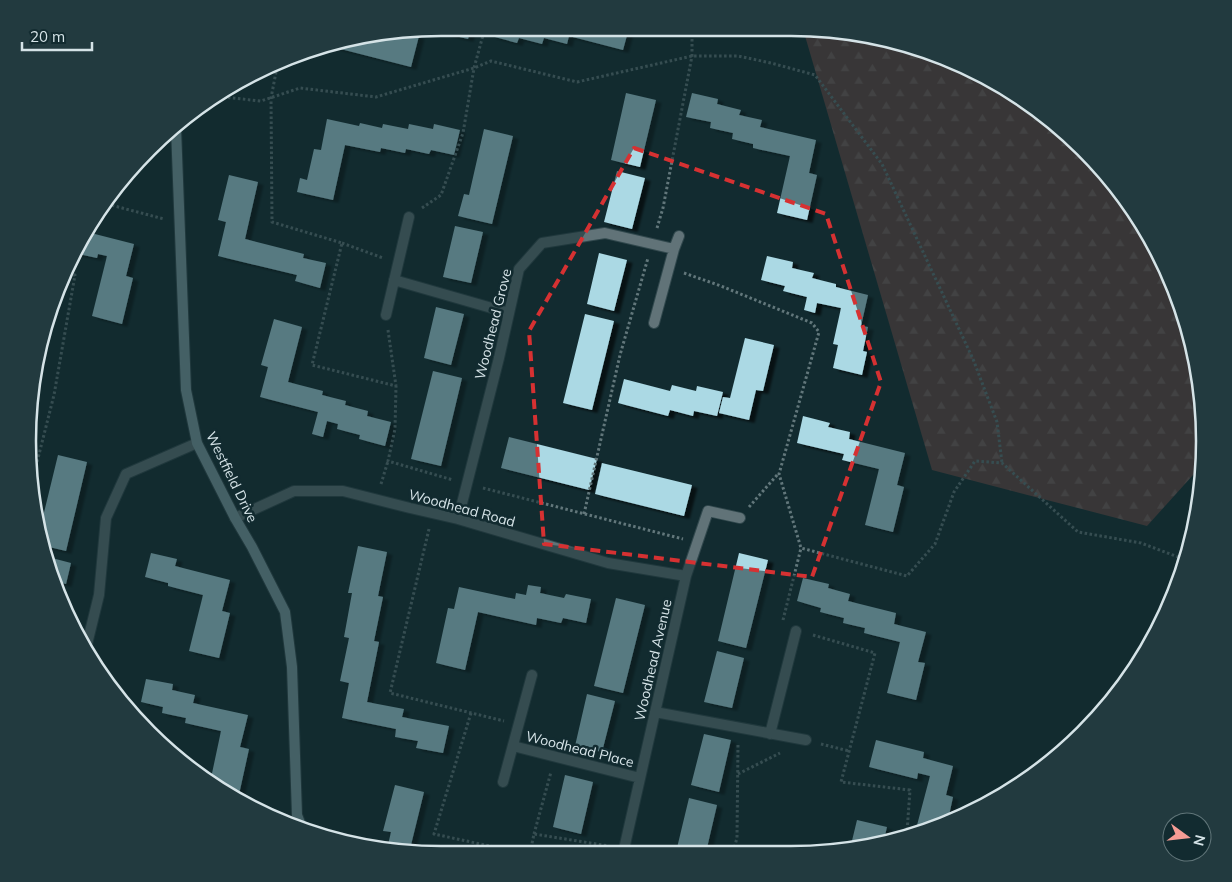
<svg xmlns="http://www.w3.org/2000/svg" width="1232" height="882" font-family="Mulish,sans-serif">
  <defs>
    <pattern id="forest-firs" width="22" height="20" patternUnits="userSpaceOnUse" patternTransform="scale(1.25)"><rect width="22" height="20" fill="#674340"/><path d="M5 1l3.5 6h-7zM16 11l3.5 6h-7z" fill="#7c5e5c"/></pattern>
    <filter id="shadow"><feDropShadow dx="5.5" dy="3" stdDeviation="1" flood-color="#0009"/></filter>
  </defs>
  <rect width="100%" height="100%" fill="#122b30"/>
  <path fill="url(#forest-firs)" d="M803,29L872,36L998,83L1102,169L1149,235L1183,308L1201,387L1203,464L1147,526L932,470Z"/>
  <path fill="#abd9e4" filter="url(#shadow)" d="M440,28H471L468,39L439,32Z
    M493,28H629L623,50L569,36L567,44L544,38L542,44L519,38L517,43L491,36Z
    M404,32L419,36L411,67L325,45L334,42Z
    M626,93L656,100L640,167L611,160Z
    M692,93L718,99L717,104L741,110L739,115L762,120L760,127L816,140L809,173L817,175L807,220L777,213L790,156L753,148V144L732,139L733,133L710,128L711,122L686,117Z
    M327,119L359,126L360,123L382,128L383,124L408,129L409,124L433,129L434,124L460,130L454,155L431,150L429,154L406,149L405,153L381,148L380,152L345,145L333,200L297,192L300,178L307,180L314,149L321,150Z
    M484,129L513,136L492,224L458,216L464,194L469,195Z
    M617,171L645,178L632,229L604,222Z
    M229,175L258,182L245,239L304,254L303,258L326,263L320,288L295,281L297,275L218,256L226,222L218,220Z
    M455,226L483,232L471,283L443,277Z
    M87,232L134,244L126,276L133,278L122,324L92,316L107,256L98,254L97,258L74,253Z
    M599,253L627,260L614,311L587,304Z
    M767,256L793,262L792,268L814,273L812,278L836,284V287L868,295L861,326L868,327L863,351L867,352L862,375L833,368L838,345L833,344L841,308L817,303L815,313L804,310L807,297L783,291L785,286L761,280Z
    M436,307L464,314L451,365L424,358Z
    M585,314L614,321L592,410L563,403Z
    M274,319L302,327L288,382L323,391L322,395L346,401L345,405L368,411L367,416L391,422L385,446L359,439L360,435L337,429L338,424L327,421L323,437L312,434L318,412L260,397L268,367L261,365Z
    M745,338L774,345L763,391L756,390L749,420L719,413L723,397L730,398Z
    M433,371L462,378L441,466L411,459Z
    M624,379L670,391L672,385L696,391L697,386L723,392L717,416L694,411L693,416L670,410L668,416L618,403Z
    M803,416L830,423L828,427L850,432L849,439L905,453L897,485L904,487L893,532L865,525L879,469L842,460L844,454L797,443Z
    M509,437L597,459L589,490L501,468Z
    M58,455L87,462L66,551L45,546L40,529Z
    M602,463L692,485L684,516L595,494Z
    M358,546L387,552L378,596L383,597L374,641L379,642L367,702L404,709L402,717L449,726L443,753L416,748L418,741L395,737L396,729L342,718L349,683L340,681L349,638L344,637L352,593H348Z
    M151,553L177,559L175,566L230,580L222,611L230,613L219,658L189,651L203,595L168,586V583L145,577Z
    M739,553L768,560L746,648L718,641Z
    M48,557L71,563L66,584L54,581Z
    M803,578L829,584L828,588L850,594L848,601L896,613L894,624L926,632L918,662L925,663L916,700L887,693L900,642L864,633L865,628L843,623L844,618L820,612L821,608L797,601Z
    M528,585L541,587L540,593L564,598L566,594L591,599L586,623L563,618L561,623L537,618L536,625L478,612L465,670L436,663L448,608L454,609L459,587L515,599L516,593L526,595Z
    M616,598L645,605L623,693L594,686Z
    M717,651L744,658L732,708L704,702Z
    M146,679L173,684L172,690L195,695L193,703L248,715L240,747L249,749L238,799L205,779L206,776L211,778L221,731L185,723L186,718L162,713L163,707L141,702Z
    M587,694L615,701L602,752L575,746Z
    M704,734L731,740L719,792L691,785Z
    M876,740L924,752L923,758L953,766L946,795L953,797L948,820L916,829L930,776L918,773L917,779L869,767Z
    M565,775L593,782L581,834L553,827Z
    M395,785L424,792L409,853L387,849L391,832L383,831Z
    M689,798L717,805L706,852H676Z
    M857,820L887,827L884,839L850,849Z
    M555,847L576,852V853H553Z"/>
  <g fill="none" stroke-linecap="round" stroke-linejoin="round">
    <defs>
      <path id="street" d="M394,280L509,313
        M386,315L409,217
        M654,323L674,249L679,236
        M235,518L294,491H343L410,508L458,519L608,563L686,576
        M458,519L499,358L519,269L542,243L605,233L674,249
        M87,644L99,595L106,518L126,474L197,443
        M655,712L806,740
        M770,734L796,631
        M513,746L640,778
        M503,782L532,675
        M624,849L686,576L708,511L740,518"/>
      <path id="secondary" d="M176,128L186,390L197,443L235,518L252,547L285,612L292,667L297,815L302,828"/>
    </defs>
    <use href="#street" stroke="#31484d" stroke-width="12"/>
    <use href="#secondary" stroke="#31484d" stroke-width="12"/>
    <path stroke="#62777b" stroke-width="3" stroke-dasharray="2.5 2.5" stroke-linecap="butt" d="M277,67L271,98L272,222L342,243L312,365L396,386L395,429L388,461L453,480
      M213,96L261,101L300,88L376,97L474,68L491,61L577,82L692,56H738L771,63L815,75L882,164L973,359L997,422L1002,463
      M107,204L164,219
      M422,208L441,195L463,133L474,68L485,28
      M657,228L663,208L692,56V28
      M342,243L383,258
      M684,273L721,286L812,323L819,332L779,474L801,548L907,576L935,544L954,492L975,461L1002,463L1078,532L1141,543L1186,560
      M388,330L396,386
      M381,484L388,461
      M31,486L54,395L75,275L65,274
      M483,488L683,539
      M749,507L778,474
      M584,514L620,355L648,258
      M429,529L390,693L504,721
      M783,620L801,548
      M813,635L875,653L841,782L910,790L907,832
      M471,713L434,834L522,853
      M821,744L849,751
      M738,774L780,753
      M534,834L551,772
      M733,852L737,838L738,743
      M530,853L534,834L609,846"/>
    <use href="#street" stroke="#617378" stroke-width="10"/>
    <use href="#secondary" stroke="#829fa6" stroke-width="10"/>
  </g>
  <path d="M0 0H1232V882H0ZM634,148L826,214L881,382L812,577L544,544L529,331Z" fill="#122b30" fill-opacity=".55" fill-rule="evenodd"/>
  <path fill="none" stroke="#d63132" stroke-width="4" stroke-dasharray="10 6" stroke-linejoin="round" d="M634,148L826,214L881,382L812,577L544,544L529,331Z"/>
  <g text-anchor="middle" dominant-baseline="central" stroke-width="5" stroke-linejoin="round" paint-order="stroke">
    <g font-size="14" fill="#d5e3e7" stroke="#122b30">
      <text transform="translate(493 324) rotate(-76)">Woodhead Grove</text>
      <text transform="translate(232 477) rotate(64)">Westfield Drive</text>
      <text transform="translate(462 508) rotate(15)">Woodhead Road</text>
      <text transform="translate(653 660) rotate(-77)">Woodhead Avenue</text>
      <text transform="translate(580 749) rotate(14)">Woodhead Place</text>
    </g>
  </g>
  <path d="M0 0H1232V882H0ZM441 36H791A405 405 0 0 1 1196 441V441A405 405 0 0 1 791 846H441A405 405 0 0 1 36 441V441A405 405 0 0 1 441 36Z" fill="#223a3f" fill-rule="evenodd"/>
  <path fill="none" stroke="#d5e3e7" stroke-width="2.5" d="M441 36H791A405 405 0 0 1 1196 441V441A405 405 0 0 1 791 846H441A405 405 0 0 1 36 441V441A405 405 0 0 1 441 36Z"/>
  <g transform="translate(1187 837) rotate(105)"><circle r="24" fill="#122b30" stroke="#607579"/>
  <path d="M0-4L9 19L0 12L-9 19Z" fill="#f59c95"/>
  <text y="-8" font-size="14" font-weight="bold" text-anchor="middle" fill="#d5e3e7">N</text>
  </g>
  <path d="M22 42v8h70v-8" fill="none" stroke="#d5e3e7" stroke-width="2.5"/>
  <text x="30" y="42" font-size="15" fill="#d5e3e7" stroke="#122b30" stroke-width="4" paint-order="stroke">20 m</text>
</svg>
